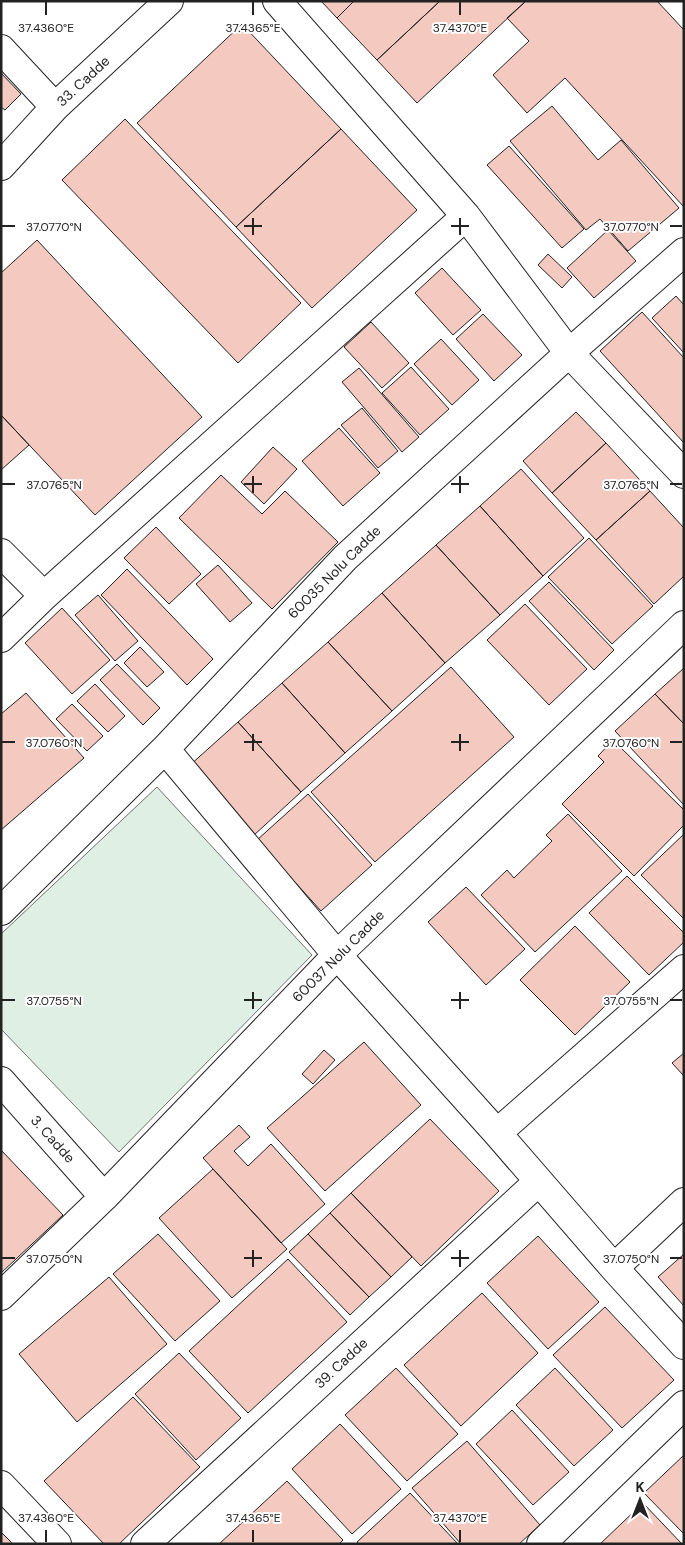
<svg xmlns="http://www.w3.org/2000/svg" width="685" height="1545" font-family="'DM Sans',sans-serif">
  <rect width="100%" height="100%" fill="#fff"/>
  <path fill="#e0efe3" stroke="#6f6f6f" d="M157,787L312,955L119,1152L1,1029V934Z"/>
  <path fill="#f3c9c0" stroke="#222" d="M321,1H354L337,18Z
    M354,1H440L377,60L337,18Z
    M440,1H526L417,103L377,60Z
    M526,1H657L684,30V207L565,78L527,113L493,75L529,41L507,18Z
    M242,24L341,129L236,227L137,123Z
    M1,73L21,94L5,110L1,107Z
    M552,106L598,160L621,140L679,208L628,251L600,219L586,230L510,141Z
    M125,119L301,303L238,363L62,180Z
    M341,129L417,210L312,308L236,227Z
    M509,146L584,229L562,248L487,165Z
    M608,230L636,261L594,298L567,268Z
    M37,240L202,417L95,515L1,415V273Z
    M548,254L572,277L562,288L538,265Z
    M442,268L481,310L453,335L415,293Z
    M676,296L684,305V353L652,318Z
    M642,312L684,358V443L600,351Z
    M483,314L522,355L494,381L456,339Z
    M371,322L409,363L382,388L344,347Z
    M441,339L479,380L452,405L414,364Z
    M411,367L449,409L420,435L382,393Z
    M359,368L419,437L402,452L342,382Z
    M362,408L398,451L378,468L341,425Z
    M576,412L606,443L552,493L523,461Z
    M1,415L29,445L1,470Z
    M339,428L380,473L343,506L302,461Z
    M606,443L650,491L596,540L552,493Z
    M273,447L297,469L264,504L241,482Z
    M521,469L584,538L543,576L480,506Z
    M221,475L262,514L285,491L338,542L272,609L179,518Z
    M650,491L684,528V576L654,604L596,540Z
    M480,506L543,576L500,615L436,545Z
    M156,527L201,574L169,604L124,558Z
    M589,538L653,606L612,644L548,577Z
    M436,545L500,615L445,663L382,593Z
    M218,565L252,603L230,622L196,584Z
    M127,569L213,659L187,685L101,595Z
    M549,582L614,650L594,670L529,601Z
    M382,593L445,663L392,711L328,642Z
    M98,595L138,641L115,661L75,615Z
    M525,604L587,669L549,705L487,640Z
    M62,608L110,660L72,694L25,643Z
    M328,642L392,711L345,753L282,683Z
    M140,647L164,672L147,687L124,663Z
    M117,664L160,708L143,725L100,680Z
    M451,667L514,737L375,862L311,792Z
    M684,668V724L655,694Z
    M282,683L345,753L301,792L238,722Z
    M95,684L125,716L108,732L77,701Z
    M26,693L84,758L1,830V714Z
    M655,694L684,724V805L615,731Z
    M72,704L103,736L87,751L56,719Z
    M238,722L301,792L253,836L189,766Z
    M613,740L684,810V825L634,876L562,804L604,762L598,756Z
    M308,794L372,865L321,911L257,840Z
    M568,814L622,871L535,952L481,895L507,870L514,878L552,841L546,835Z
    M684,834V919L641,875Z
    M627,876L684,933V942L649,975L589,913Z
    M466,887L525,949L486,985L428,922Z
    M575,926L630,982L575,1035L520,980Z
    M364,1042L421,1105L325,1191L267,1128Z
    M324,1050L335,1060L313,1084L302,1074Z
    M684,1053V1076L672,1063Z
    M430,1119L499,1191L421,1266L351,1193Z
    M239,1125L250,1137L234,1151L248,1166L271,1144L325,1204L281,1243L203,1158Z
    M1,1150L63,1215L1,1273Z
    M213,1169L287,1249L232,1298L159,1218Z
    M351,1193L412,1257L391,1277L330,1213Z
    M330,1213L391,1277L369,1297L308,1234Z
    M158,1234L220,1301L175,1341L113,1274Z
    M308,1234L369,1297L350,1315L289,1252Z
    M538,1236L599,1302L548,1349L487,1283Z
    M684,1254V1306L658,1277Z
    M288,1259L347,1322L248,1413L189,1351Z
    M109,1277L167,1344L77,1422L19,1354Z
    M482,1293L538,1353L461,1426L404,1365Z
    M605,1307L674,1380L622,1428L553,1355Z
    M179,1353L241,1418L196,1460L135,1394Z
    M396,1368L458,1434L407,1481L345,1415Z
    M555,1368L613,1430L574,1466L516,1405Z
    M133,1397L200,1467L119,1544H104L44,1481Z
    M512,1410L569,1472L533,1505L476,1444Z
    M340,1424L401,1489L352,1534L292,1469Z
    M467,1441L540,1525L519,1544H461L412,1488Z
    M684,1455V1534L644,1493Z
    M287,1481L343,1540L339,1544H219Z
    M410,1493L458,1544H359L357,1542Z
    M643,1503L682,1544H600Z
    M1,1532L13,1544H1Z"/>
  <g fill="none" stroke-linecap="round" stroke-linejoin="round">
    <defs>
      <path id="minor" d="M277,1L466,216L569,353L684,474
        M1,49L55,107
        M1,166L55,107L169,1
        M1,553L44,596
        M1,638L44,596L466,216
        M165,749L337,955L497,1133L614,1268L684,1345
        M1,911L165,749L345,558L569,353L684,252
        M1,1081L104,1197
        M497,1133L684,969
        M614,1268L684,1202
        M1,1296L104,1197L337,955L684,625
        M1,1485L57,1544
        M145,1544L538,1182
        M541,1544L684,1405"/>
    </defs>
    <use href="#minor" stroke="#222" stroke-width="30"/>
    <use href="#minor" stroke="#fff" stroke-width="28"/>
  </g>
  <path fill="none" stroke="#222" stroke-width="2" d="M46,2V15M253,2V15M460,2V15M253,218V235M460,218V235M2,226H15M244,226H262M451,226H469M670,226H682M253,476V493M460,476V493M2,484H15M244,484H262M451,484H469M670,484H682M253,734V751M460,734V751M2,742H15M244,742H262M451,742H469M670,742H682M253,992V1009M460,992V1009M2,1000H15M244,1000H262M451,1000H469M670,1000H682M253,1250V1267M460,1250V1267M2,1258H15M244,1258H262M451,1258H469M670,1258H682M46,1530V1542M253,1530V1542M460,1530V1542"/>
  <g text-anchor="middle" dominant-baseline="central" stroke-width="4" stroke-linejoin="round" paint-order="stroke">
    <g font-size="14" fill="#222" stroke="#fff">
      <text transform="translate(83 81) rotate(-43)">33. Cadde</text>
      <text transform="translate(334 572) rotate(-45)">60035 Nolu Cadde</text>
      <text transform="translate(338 956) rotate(-45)">60037 Nolu Cadde</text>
      <text transform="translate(53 1139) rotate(48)">3. Cadde</text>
      <text transform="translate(341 1363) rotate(-43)">39. Cadde</text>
    </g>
  </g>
  <g font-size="12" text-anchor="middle" fill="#222" stroke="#fff" stroke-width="4" stroke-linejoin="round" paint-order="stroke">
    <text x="46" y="32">37.4360°E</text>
    <text x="253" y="32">37.4365°E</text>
    <text x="460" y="32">37.4370°E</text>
    <text x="54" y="231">37.0770°N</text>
    <text x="631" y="231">37.0770°N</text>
    <text x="54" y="489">37.0765°N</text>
    <text x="631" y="489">37.0765°N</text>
    <text x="54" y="747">37.0760°N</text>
    <text x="631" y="747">37.0760°N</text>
    <text x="54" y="1005">37.0755°N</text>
    <text x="631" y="1005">37.0755°N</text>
    <text x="54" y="1263">37.0750°N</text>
    <text x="631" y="1263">37.0750°N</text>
    <text x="46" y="1522">37.4360°E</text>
    <text x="253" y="1522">37.4365°E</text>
    <text x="460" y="1522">37.4370°E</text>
  </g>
  <rect width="685" height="1545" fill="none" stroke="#222222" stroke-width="5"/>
  <g transform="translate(640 1500)" stroke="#ffffff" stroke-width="4" paint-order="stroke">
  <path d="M0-4L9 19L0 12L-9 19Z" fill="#222222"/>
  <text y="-8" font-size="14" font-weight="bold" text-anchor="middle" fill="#222222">K</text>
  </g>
</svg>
